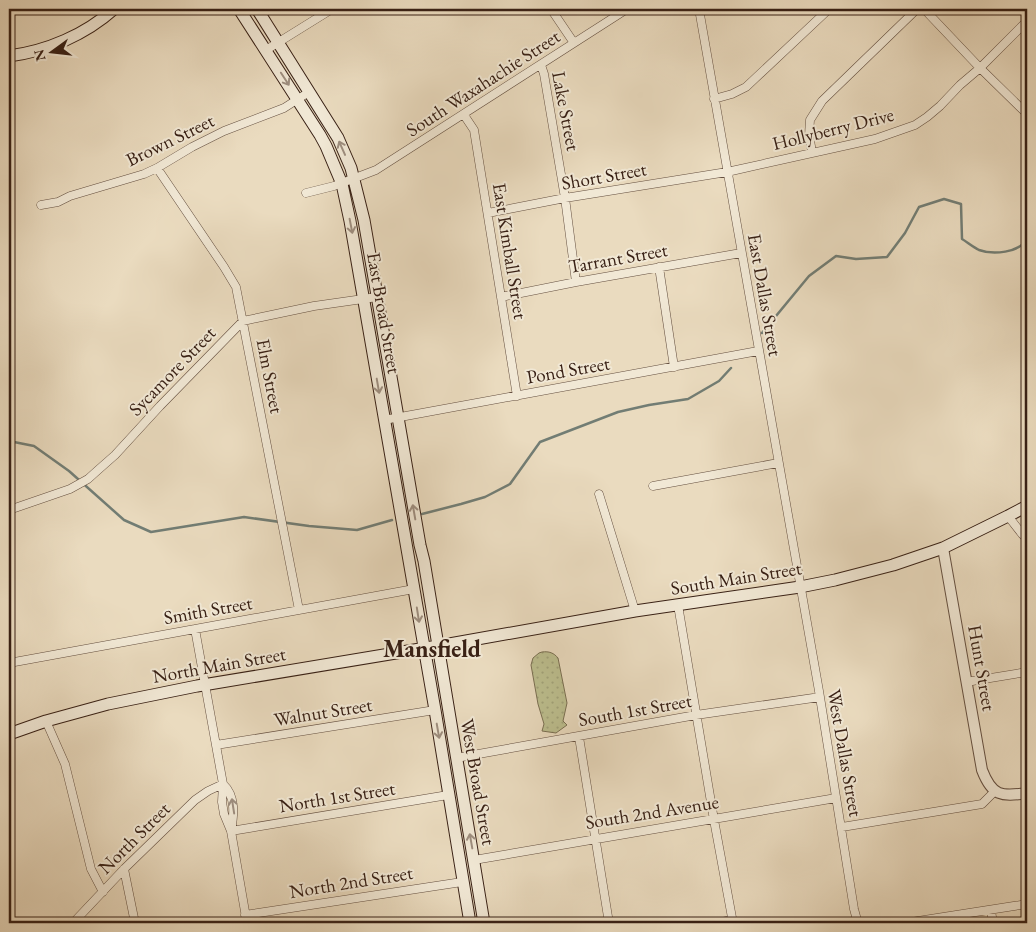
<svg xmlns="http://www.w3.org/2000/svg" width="1036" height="932" font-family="'EB Garamond',serif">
  <defs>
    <pattern id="grass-dots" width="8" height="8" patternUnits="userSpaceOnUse" patternTransform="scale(1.25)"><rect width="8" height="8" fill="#bcbe8e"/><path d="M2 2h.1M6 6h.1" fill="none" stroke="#a2a37a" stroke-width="1.8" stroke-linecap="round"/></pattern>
  </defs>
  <rect width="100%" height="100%" fill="#eadbbf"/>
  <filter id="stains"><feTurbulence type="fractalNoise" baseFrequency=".004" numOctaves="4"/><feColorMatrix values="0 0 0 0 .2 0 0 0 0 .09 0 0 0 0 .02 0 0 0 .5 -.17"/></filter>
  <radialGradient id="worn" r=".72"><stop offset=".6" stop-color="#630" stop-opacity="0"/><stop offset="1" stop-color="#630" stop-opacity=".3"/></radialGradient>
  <path fill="url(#grass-dots)" stroke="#7a6f52" d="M542,652C549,651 554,653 558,658L567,703L563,721L567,725L556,733L542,731L544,724L538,704L531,665L533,658L539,653Z"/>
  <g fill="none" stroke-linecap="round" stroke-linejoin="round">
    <path stroke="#727d74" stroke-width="2.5" d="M762,333L809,276L836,256L856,259L887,257L905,233L919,207L944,199L961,204L962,239C967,242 973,247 979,250C993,255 1019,253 1027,239
      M9,441L34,446L69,471L124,520L151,532L244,517L309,526L357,530L392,520
      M422,514L461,504L485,497L510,484L540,442L618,412L649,405L688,399L719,381L731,368"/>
    <defs>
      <path id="minor" d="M551,9L574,43
        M699,9L819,691L854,909L857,920L860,923
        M924,9L980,68L1027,114
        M266,50L332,9
        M541,65L544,74L565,198L576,282
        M714,99L732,94L746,87L829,9
        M464,115L474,130L517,396
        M812,152L809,135L810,120L822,101L917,9
        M157,168L224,267L236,287L299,610
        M306,193L334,186L376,170L627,9
        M41,205L58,202L70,196L144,174L157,168L192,147L224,131L284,108L309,92
        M488,213L565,198L727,172L875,139L915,125L927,117L940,106L960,85L980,68L1027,21
        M659,267L674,367
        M501,297L576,282L741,253
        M384,420L758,351
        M653,486L778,463
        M599,494L635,611
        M9,510L70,489L88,479L98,470L115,455L160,406L243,321L314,306L377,297
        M1008,516L1022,534L1027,539
        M678,605L714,820L733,923
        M195,629L223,784L222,802L224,814L231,831L247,923
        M9,663L414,589
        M966,682L1027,672
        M46,721L65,764L91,869L103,892
        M579,737L609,923
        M216,745L435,710
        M456,758L696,715L820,697
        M223,784C236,796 234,815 231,831
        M842,827L982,804L995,791
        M231,831L448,795
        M474,860L836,798
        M124,869L135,923
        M991,911L993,923
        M245,915L462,882
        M73,923L124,869L195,800L208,791L223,784
        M716,923L732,920
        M905,923L1027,904"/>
      <path id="tertiary" d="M943,548L982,770C992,796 1001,797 1027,793"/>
      <path id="secondary" d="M239,9L320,135L326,146L342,184L350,221L435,710L470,923
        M257,9L338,138L351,168L364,220L420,545L424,561L484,923
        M9,56C47,51 85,35 114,9
        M9,734L46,721L108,704L197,686L438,646L635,611L800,587L835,580L893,565L943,548L1008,516L1027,506"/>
    </defs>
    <use href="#minor" stroke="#644f40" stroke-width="9"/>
    <use href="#tertiary" stroke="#644f40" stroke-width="12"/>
    <use href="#secondary" stroke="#382015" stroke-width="13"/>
    <use href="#minor" stroke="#f1e8d5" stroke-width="8"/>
    <use href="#tertiary" stroke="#f1e8d5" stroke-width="10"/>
    <use href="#secondary" stroke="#f1e8d5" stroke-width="11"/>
  </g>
  <defs><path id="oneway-shaft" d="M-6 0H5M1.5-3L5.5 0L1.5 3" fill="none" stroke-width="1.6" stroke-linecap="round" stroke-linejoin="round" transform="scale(1.25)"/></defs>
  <g stroke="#9e8e7f">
    <use href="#oneway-shaft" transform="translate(285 79) rotate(57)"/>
    <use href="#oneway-shaft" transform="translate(342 148) rotate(-114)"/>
    <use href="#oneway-shaft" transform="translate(351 226) rotate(79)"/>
    <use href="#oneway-shaft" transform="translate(378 386) rotate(80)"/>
    <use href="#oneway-shaft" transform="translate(414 512) rotate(-100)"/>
    <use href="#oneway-shaft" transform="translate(418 615) rotate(81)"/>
    <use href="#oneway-shaft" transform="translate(438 731) rotate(80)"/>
    <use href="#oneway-shaft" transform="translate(233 806) rotate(-99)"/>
    <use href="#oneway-shaft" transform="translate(471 841) rotate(-100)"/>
  </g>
  <g text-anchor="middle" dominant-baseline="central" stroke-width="4" stroke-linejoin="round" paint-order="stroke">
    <g font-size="19" fill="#382015" stroke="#f1e8d5">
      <text transform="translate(483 83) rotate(-33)">South Waxahachie Street</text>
      <text transform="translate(566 111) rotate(79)">Lake Street</text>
      <text transform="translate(833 129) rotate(-14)">Hollyberry Drive</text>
      <text transform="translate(170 140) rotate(-26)">Brown Street</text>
      <text transform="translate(604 176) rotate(-10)">Short Street</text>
      <text transform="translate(510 251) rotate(81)">East Kimball Street</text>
      <text transform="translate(618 258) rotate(-10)">Tarrant Street</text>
      <text transform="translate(765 295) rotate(80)">East Dallas Street</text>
      <text transform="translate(384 313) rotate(80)">East Broad Street</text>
      <text transform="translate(568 370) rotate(-10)">Pond Street</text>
      <text transform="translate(172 371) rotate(-46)">Sycamore Street</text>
      <text transform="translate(270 376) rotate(79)">Elm Street</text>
      <text transform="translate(736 578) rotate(-9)">South Main Street</text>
      <text transform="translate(208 610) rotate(-10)">Smith Street</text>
      <text transform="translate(219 665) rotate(-10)">North Main Street</text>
      <text transform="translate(982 668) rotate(80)">Hunt Street</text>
      <text transform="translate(635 710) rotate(-10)">South 1st Street</text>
      <text transform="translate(323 712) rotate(-9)">Walnut Street</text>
      <text transform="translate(845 753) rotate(80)">West Dallas Street</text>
      <text transform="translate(478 782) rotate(80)">West Broad Street</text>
      <text transform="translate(337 797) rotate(-9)">North 1st Street</text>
      <text transform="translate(652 812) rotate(-9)">South 2nd Avenue</text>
      <text transform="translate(134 838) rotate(-45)">North Street</text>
      <text transform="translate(351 882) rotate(-9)">North 2nd Street</text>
    </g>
    <g font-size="24" font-weight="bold" fill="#382015" stroke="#f1e8d5">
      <text x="432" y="648">Mansfield</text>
    </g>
  </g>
  <rect width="1036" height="932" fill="none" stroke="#eadbbf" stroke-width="30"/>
  <rect x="10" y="10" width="1016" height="912" fill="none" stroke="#382015" stroke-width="2.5"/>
  <rect x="15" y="15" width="1006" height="902" fill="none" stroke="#382015"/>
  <g transform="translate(52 52) rotate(255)" stroke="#f1e8d5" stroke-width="4" paint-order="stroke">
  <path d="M0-4L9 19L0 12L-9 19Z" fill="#382015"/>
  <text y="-8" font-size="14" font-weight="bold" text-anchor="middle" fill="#382015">N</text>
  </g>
  <rect width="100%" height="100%" filter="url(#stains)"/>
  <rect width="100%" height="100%" fill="url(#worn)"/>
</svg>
